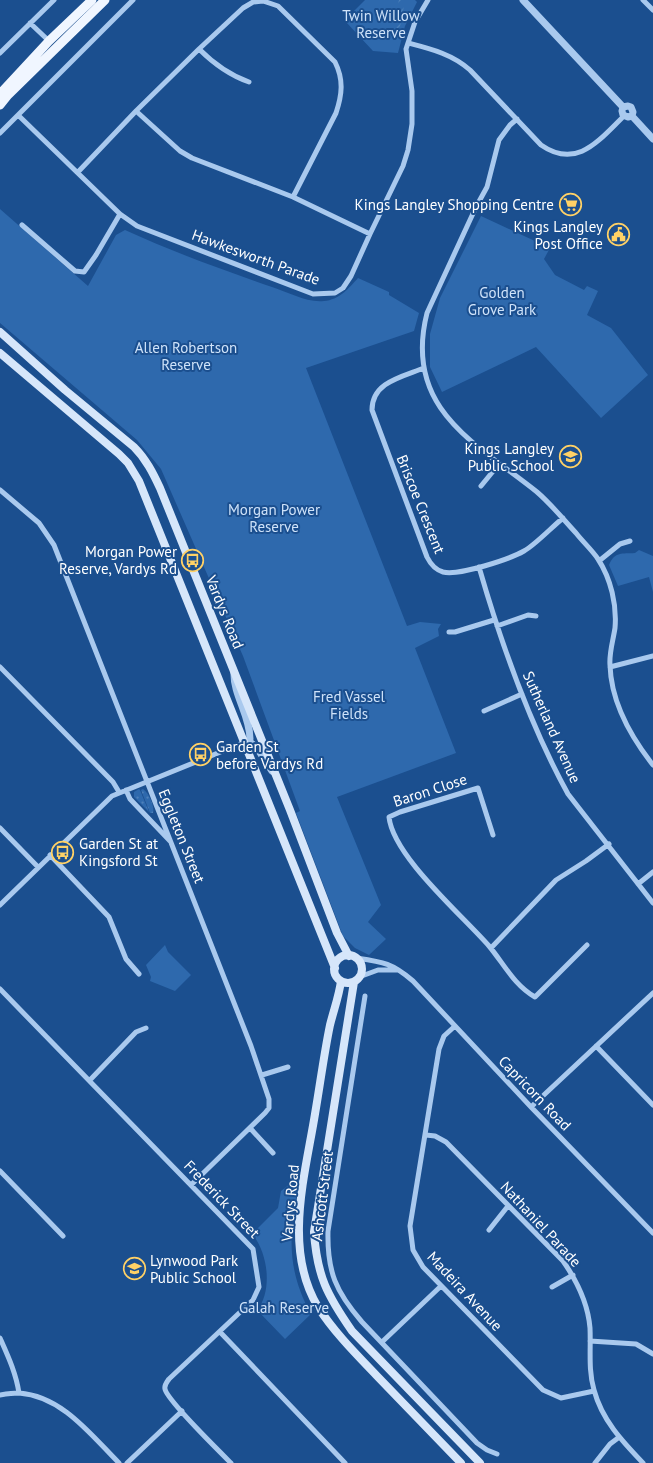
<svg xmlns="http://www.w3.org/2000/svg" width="653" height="1463" font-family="'PT Sans',sans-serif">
  <defs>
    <pattern id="grass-dots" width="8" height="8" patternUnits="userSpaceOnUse" patternTransform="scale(1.25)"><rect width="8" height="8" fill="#2e69ad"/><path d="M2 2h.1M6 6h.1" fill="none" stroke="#4d80b9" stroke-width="1.8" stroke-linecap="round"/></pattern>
    <pattern id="garden-furrows" width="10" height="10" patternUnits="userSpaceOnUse" patternTransform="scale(1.25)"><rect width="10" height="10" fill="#2e69ad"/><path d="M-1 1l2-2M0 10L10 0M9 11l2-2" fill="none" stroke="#4d80b9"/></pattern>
  </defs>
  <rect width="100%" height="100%" fill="#1b4f8f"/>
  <path fill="url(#grass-dots)" d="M139,789L140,790L149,812L134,797V792Z
    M143,789C149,793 155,807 153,813H150L141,790Z"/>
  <path fill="#2e69ad" d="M365,0H415L417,2L405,26L398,53L373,51L346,22L350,17L349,16Z
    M0,209L88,286L116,235L125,230C173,252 223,270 272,287C288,292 307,303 324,301C339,300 349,288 358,278L389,292V295L419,313L414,331L306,368L407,626L420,622L441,624L438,629L439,636L415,648L456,753L337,797L381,905L368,922L386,939L369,955L355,948L343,936L296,813L300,811L243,656L161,469L137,440L0,323Z
    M481,216L550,248L544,259L555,275L584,290L587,286L598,291L587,315L611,328L648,375L601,418L536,347L442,392L430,367V334L440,298Z
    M639,550L653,556V592L649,577L618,586L609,565C615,551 622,554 635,553Z
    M165,945L168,952L191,975L175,991L150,981L151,977L146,965Z
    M300,1176C290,1229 284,1265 311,1314L285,1339L257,1310C273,1291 268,1252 252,1234L278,1208L281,1191Z"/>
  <path fill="url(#garden-furrows)" d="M399,0H409L404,6L399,32C392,23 396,11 399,0Z"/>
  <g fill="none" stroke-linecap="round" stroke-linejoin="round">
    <path stroke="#a9c9ee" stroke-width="5" d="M643,0L653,10
      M30,23L49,41
      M408,43C431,49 452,54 470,70L541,145C577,170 599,140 624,116
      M199,49C214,64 229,75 249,82
      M0,53L54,0
      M136,111L180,151L192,158L293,197L370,234
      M18,115L120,214L137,226L313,294L335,293L343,288L351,276L370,234L403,166L408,150L412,124V91L406,49L415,22L428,0
      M517,119L510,125L499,140L487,187L476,207L427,313C403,408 474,442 537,492C551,504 563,519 576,533C583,542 592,550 598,559C611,579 617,605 615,628C613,641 609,653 610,665C611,701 631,737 653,765
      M0,133L133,0
      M78,172L136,111L199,49L243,8L253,2L263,1L278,6L335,62C344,80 342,95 336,113L293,197
      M22,225L75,271L84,272L96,255L120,214
      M424,368C402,377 372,382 372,410L427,557C430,563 436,570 443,572C459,576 510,559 524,551C535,545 552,527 563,518
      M481,486L499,464
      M0,490L39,523L54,545L251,1046L269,1099V1108L265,1113L191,1185
      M599,561L620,544L630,541
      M479,567C501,643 530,725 568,794L653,903
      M497,626L528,615L536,616
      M449,632H455L494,620
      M0,667L113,782L119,792
      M610,667L653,656
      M484,711L522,694
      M126,790L130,799L170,841
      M0,828L38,867
      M493,835L478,788L400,812L389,817C393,856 462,915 489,946C504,964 514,985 535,997L587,945
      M50,855L109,917L126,959L139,974
      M638,884L653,872
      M0,905L112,796L245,742
      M491,948L556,880L586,861L609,844
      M356,958C383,962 392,963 413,981L531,1107L653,1233
      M359,977L378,970H398
      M0,989L253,1249L259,1287L253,1300L169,1379C167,1382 164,1385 165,1389C167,1400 220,1452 231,1463
      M365,996L328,1231C327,1272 336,1292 362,1322L477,1443L487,1450L497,1454
      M455,1026L444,1036L439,1049L410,1226L413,1250L423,1267L543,1390L561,1398L594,1391
      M596,1046L653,1105
      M262,1075L288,1067
      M90,1080L136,1032L146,1028
      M531,1107L653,993
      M250,1128L273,1153
      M426,1135L435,1136L446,1142L563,1261C577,1281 588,1304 590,1328C591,1349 588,1370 594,1390C602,1420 622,1441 643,1463
      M0,1171L63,1236
      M489,1230L508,1206
      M552,1287L573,1275
      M220,1332L345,1463
      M0,1338C8,1356 16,1373 19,1393
      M590,1341L636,1344L653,1354
      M382,1342L441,1286
      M0,1395C6,1394 13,1393 19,1393C62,1396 91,1435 119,1463
      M127,1463L182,1411
      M595,1463L610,1444L618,1438"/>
    <path stroke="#a9c9ee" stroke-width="7" d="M523,0L623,107
      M623,107L622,111L623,115L628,117L632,116
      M623,107L628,106L631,107L633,112L632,116
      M632,116L653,139
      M234,672C233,695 250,715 250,739L245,742
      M245,742H250L257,748L272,771"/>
    <path stroke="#d6e6fa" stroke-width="8" d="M0,332L65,390L134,447C146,459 153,473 160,488L290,810L337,933L349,956
      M0,353L119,454L128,463L139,481L335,968
      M334 969a14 14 0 1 1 28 0a14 14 0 1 1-28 0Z
      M341,981C339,996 334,1009 330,1025C324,1054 320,1085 315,1114C305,1176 283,1249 318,1307C334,1332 356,1354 377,1376C405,1405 433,1434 461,1463
      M354,982L314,1232C317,1276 327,1295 352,1331L480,1463"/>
    <path stroke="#f0f6ff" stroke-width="9" d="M0,94L49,41L92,0
      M0,105L8,95L105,0"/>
  </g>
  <defs>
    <symbol id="supermarket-ring" viewBox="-11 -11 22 22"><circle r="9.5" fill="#1b4f8f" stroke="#ffd166" stroke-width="1.5"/><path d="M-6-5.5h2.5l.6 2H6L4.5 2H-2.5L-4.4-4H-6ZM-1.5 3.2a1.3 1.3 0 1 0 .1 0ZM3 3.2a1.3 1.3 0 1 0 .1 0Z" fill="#ffd166"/></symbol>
    <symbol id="civic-ring" viewBox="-11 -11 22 22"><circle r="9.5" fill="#1b4f8f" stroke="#ffd166" stroke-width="1.5"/><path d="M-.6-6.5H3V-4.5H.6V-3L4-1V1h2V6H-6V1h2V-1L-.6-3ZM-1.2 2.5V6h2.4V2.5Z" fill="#ffd166"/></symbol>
    <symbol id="school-ring" viewBox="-11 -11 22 22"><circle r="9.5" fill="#1b4f8f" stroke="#ffd166" stroke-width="1.5"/><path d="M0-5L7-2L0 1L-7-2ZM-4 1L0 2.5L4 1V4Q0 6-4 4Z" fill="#ffd166"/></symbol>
    <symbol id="bus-ring" viewBox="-11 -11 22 22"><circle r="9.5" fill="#1b4f8f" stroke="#ffd166" stroke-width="1.5"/><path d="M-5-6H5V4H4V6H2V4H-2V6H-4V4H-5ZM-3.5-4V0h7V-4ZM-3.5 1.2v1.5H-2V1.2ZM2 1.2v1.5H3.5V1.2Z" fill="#ffd166"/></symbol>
  </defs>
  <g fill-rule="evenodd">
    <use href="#supermarket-ring" x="558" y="192" width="25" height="25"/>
    <use href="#civic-ring" x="606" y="222" width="25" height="25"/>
    <use href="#school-ring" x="558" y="444" width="25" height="25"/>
    <use href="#bus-ring" x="180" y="548" width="25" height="25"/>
    <use href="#bus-ring" x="188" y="742" width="25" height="25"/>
    <use href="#bus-ring" x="50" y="840" width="25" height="25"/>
    <use href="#school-ring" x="122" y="1256" width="25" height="25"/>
  </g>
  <g text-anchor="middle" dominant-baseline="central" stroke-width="4" stroke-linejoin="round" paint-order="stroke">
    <g font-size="15" fill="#cfe3fa" stroke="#1b4f8f">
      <text x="381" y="15">Twin Willow<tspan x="381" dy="17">Reserve</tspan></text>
      <text x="502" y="292">Golden<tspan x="502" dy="17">Grove Park</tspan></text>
      <text x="186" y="347">Allen Robertson<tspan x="186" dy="17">Reserve</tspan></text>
      <text x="274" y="509">Morgan Power<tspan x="274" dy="17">Reserve</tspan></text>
      <text x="349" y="696">Fred Vassel<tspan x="349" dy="17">Fields</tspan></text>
      <text x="284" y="1307">Galah Reserve</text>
    </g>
    <g font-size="15" fill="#fff" stroke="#1b4f8f" text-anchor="end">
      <text x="554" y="204">Kings Langley Shopping Centre</text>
      <text x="603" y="226">Kings Langley<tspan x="603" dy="17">Post Office</tspan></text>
      <text x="554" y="448">Kings Langley<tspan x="554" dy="17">Public School</tspan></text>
      <text x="177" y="551">Morgan Power<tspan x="177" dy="17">Reserve, Vardys Rd</tspan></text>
      <text x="216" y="746" text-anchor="start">Garden St<tspan x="216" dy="17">before Vardys Rd</tspan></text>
      <text x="79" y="843" text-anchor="start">Garden St at<tspan x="79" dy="17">Kingsford St</tspan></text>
      <text x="150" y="1260" text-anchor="start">Lynwood Park<tspan x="150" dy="17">Public School</tspan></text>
    </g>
    <g font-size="15" fill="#fff" stroke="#1b4f8f">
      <text transform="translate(256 257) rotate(20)">Hawkesworth Parade</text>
      <text transform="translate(421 504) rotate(68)">Briscoe Crescent</text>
      <text transform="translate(225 612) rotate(68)">Vardys Road</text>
      <text transform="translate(552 727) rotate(66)">Sutherland Avenue</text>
      <text transform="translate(430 790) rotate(-18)">Baron Close</text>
      <text transform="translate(182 836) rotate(68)">Eggleton Street</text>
      <text transform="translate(535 1093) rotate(46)">Capricorn Road</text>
      <text transform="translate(322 1196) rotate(-83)">Ashcott Street</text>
      <text transform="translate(222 1199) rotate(46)">Frederick Street</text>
      <text transform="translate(290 1203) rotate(-85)">Vardys Road</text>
      <text transform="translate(541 1224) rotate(47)">Nathaniel Parade</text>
      <text transform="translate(465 1291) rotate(47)">Madeira Avenue</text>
    </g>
  </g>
</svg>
